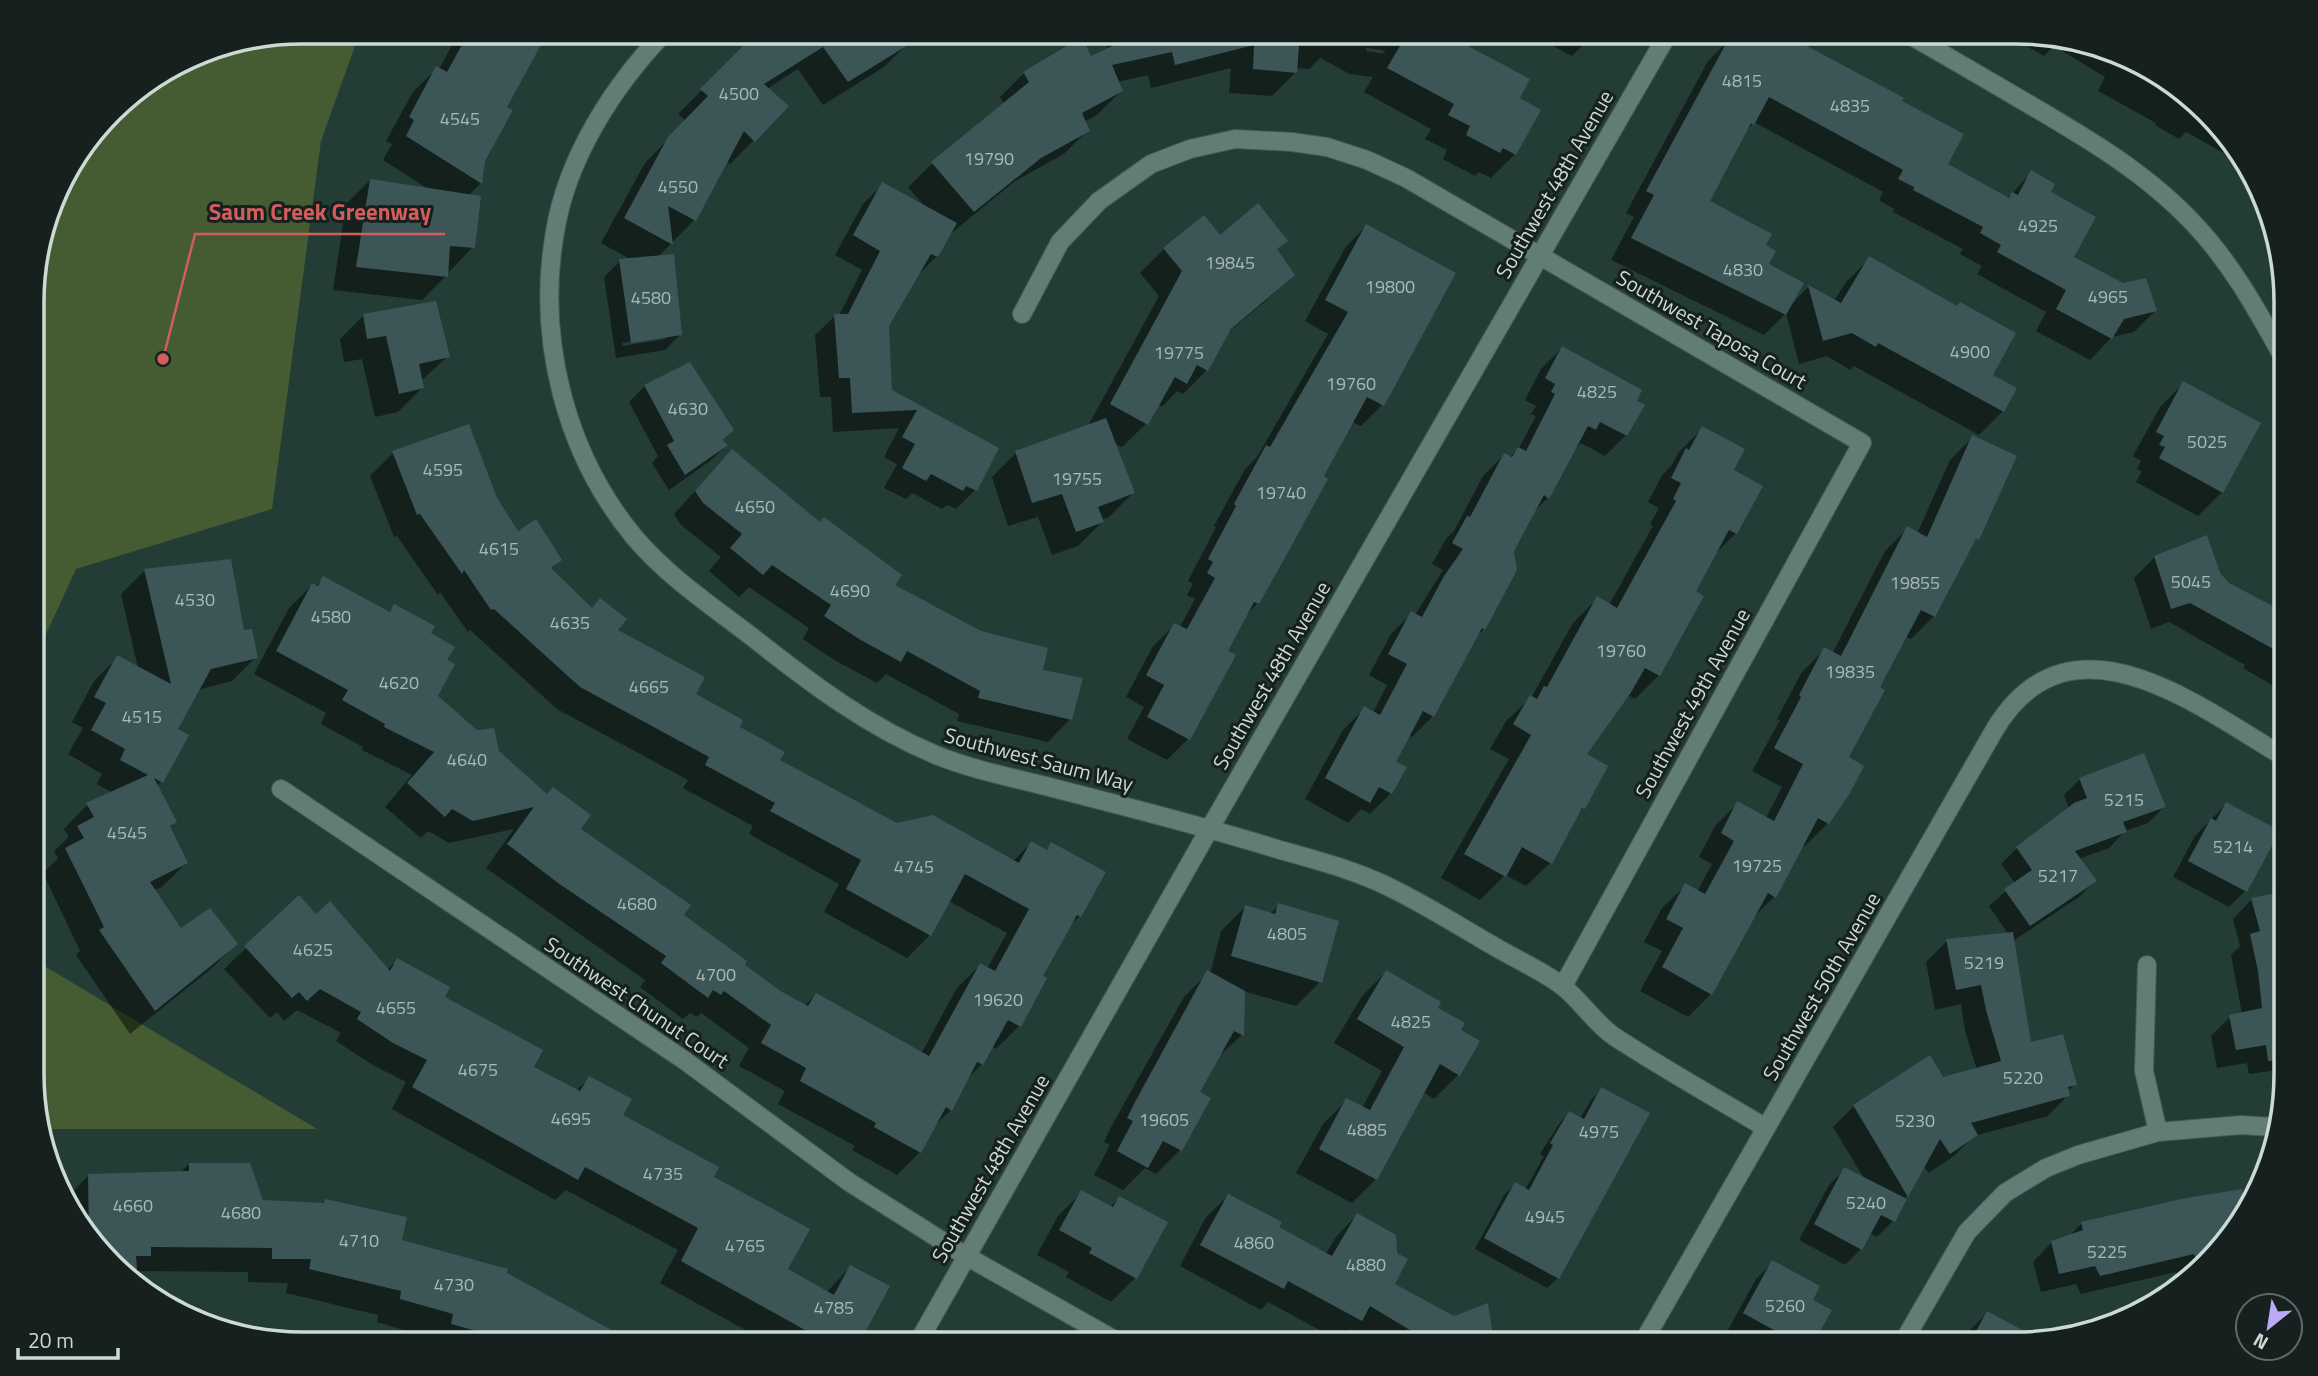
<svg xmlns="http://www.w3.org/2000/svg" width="2318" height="1376" font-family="'Titillium Web',sans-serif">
  <rect width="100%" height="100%" fill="#243c36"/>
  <path fill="#455c32" d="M301,32H360L321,141L272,509L76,569L34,660V267L60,182L123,99L199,52Z
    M34,923L46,967L317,1129H41L34,1109Z"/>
  <path fill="#0007" fill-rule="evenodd" d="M459,32H546L504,108L483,160L481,183L468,196L473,247L449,272L446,271V276L422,300L333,290L346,204L370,180L430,190L383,160L392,144L386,141L413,92L437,68L439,69Z
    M770,32H912L905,38L908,43L884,67L823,105L798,69L767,89L754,140L730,164L726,160L694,220L658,257L681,334L665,350L616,358L604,277L620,261L632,260L601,243L645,163L686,121L678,114L752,40L755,43ZM666,336V339L623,346L622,343Z
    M1115,32H1444L1467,44L1466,47L1517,99L1538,111L1515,154L1491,178L1479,172L1475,176L1443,159L1447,150L1425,139L1431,129L1364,92L1373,77L1350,74L1320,58L1309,69L1296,68V72L1272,96L1229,93L1231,68L1151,88L1148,75L1117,82L1121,91L1097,115L1084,122L1088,130L1064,154L1015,181L948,236L937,256L917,276L887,326L891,391L997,449L975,490L956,509L947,505L942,509L912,493L906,499L884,488L897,464L884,457L899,428L833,432L831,397H820L815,335L835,316H839L862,270L835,255L863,204L882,185L926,208L908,187L932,164L1005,105L1000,97L1024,73L1090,59L1108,50L1106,41ZM1366,48L1382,50L1386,54L1366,51Z
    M1527,32H1596L1572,56Z
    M1740,32L1792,33L1789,38L1900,102L1946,165L2007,199L2031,173L2048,192L2072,258L2155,311L2134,332L2112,337L2090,360L2036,331L2046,312L1977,274L1982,266L1960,254L1963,249L1893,212L1894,209L1879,200L1883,192L1754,122L1745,132L1708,201L1763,246L1767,265L1792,304L1808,287L1834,301L1846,282L1870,258L1990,375L2003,411L1979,435L1854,366L1850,370L1827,356L1799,364L1786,313L1764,335L1611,260L1634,217L1626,213L1708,61L1729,40L1732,42Z
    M2014,32L2087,41L2152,68L2207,110L2238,150L2231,157L2186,132L2179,139L2155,125L2156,123L2098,91L2105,77L2054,46L2044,56L2012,38Z
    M1204,217L1220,237L1286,241L1276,250L1292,275L1268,299L1225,335L1207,370L1183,394L1177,391L1162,407L1157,404L1146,424L1122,447L1113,443L1133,493L1109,517L1101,520L1102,522L1078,546L1052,555L1038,517L1008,526L992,477L1016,453L1088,426L1159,296L1140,273L1164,249Z
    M1366,226L1382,405L1361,426L1352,422L1258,603L1243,618L1225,651L1188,739L1167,760L1127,739L1144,707L1126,697L1153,646L1175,625L1180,627L1195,599L1187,595L1193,584L1188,581L1216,527L1214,526L1245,469L1257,457L1328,334L1305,321L1345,248Z
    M364,315L448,356L421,381L422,388L398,412L375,417L362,359L344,362L340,339Z
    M1562,348L1626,435L1605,456L1581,443L1574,450L1548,498L1532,513L1512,550L1484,629L1475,638L1433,716L1412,737L1408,735L1394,762L1391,793L1370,814L1361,809L1348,823L1305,799L1343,730L1364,709L1373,713L1387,685L1369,675L1391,634L1412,613L1415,615L1443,570L1432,564L1446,539L1454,531L1483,476L1504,455L1509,458L1519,448L1536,416L1531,414L1536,406L1525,400L1541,369Z
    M2184,383L2222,492L2198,516L2136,482L2142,471L2137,469L2141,461L2133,456L2160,407Z
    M645,386L726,446L710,461L669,490L652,463L658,456L629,402Z
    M1703,428L1731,471L1736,533L1712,557L1693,592L1659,675L1635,699L1627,695L1584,755L1583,808L1576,815L1550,863L1526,886L1505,875L1480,900L1441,878L1509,759L1490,749L1506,721L1531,698L1573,623L1597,599L1609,605L1653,526L1650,524L1659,508L1648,502L1663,474L1671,466L1679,452Z
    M1973,437L1977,539L1971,546L1934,616L1911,639L1905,636L1877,688L1846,758L1828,823L1805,846L1802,844L1774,897L1751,920L1711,994L1688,1017L1640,991L1662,951L1644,942L1662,908L1685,886L1697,892L1712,864L1699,857L1715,826L1738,803L1766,818L1782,787L1752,771L1780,720L1777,719L1802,672L1825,649L1832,654L1885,551L1908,528L1917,534L1950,460Z
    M732,451L892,586L1041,671L1070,719L1048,742L957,721L959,714L886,674L877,683L836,661L803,639L809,628L749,587L739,597L709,571L721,557L681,525L674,514Z
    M393,453L495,499L517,533L560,560L550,570L615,631L778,761L897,825L1013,861L1031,843L1045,851L1052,844L1080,916L1069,926L1041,977L1044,979L1019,1026L996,1049L992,1046L982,1064L966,1080L951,1110L934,1126L920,1152L897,1175L852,1150L855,1146L778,1104L785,1091L739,1066L749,1048L701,1013L697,1017L690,1013L683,1019L640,987L645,980L486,868L514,829L449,843L428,831L421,838L385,807L412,775L362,750L363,747L321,724L326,713L254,674L289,608L312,585L315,587L324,578L388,613L395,606L428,634L445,660L436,697L578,830L742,965L781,994L804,1006L816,995L921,1054L957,988L980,965L987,969L1007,933L949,901L930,935L907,958L824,912L839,884L749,834L753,826L683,788L688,780L557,709L470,630L468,632L440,592L438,595L397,536L394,537L370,476Z
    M2155,557L2218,574L2228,585L2278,611L2286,603V687L2281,684L2277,688L2243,668L2245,665L2169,622L2151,629L2134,578Z
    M145,570L242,632L256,657L232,681L198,690L176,730L161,782L156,787L175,822L169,828L186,863L162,887L153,891L180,930L236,944L212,968L130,1034L76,955L80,951L43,873L58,858L54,851L69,837L64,829L87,805L113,793L97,784L102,774L68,754L83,728L72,722L94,681L118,657L138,668L121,594Z
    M2080,779L2164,807L2148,823L2125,831L2109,848L2078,859L2095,881L2079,897L2013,941L2029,1044L2075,1084L2068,1091V1095L2048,1116L1974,1136L1955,1155L1929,1173L1923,1166L1893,1221L1877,1237L1870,1233L1861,1249L1845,1265L1799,1240L1829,1185L1845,1169L1865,1180L1833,1127L1854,1106L1977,1070L1965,1031L1961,1004L1935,1010L1926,962L1947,941L2008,934L1989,906L2015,883L2001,864L2017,848L2069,809L2064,795Z
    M2226,804L2245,891L2229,907L2173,877L2195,836Z
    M2286,892V1069L2249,1074L2247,1063L2217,1068L2211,1036L2230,1017L2242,1014L2231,955L2240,946L2233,919L2252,899Z
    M299,898L316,916L387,970L397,960L532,1068L576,1091L589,1078L621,1116L712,1178L785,1270L826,1293L850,1267L888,1287L857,1344H771L660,1283L678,1250L566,1190L555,1200L392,1109L406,1082L371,1064L336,1041L341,1033L297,1010L284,1021L277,1012L270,1018L224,969Z
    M1279,905L1320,982L1296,1006L1243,991L1242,1035L1217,1058L1198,1093L1180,1150L1156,1174L1145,1168L1123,1190L1094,1175L1110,1145L1104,1142L1111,1127L1184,997L1208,973L1210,974L1221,931L1245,907L1270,914Z
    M1386,972L1436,1009L1459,1030L1458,1075L1434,1099L1423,1092L1376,1179L1352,1203L1296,1173L1323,1124L1347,1100L1362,1108L1382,1071L1334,1043L1362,996Z
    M1601,1090L1558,1278L1547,1288L1475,1249L1504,1195L1515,1184L1525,1190L1544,1156L1540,1154L1559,1124L1569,1113L1580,1119L1591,1100Z
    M189,1164L261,1202L321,1205L326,1200L400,1241L505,1274L634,1344H429L430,1338L377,1322L378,1315L286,1293L288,1283L248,1282V1272L136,1271V1280L77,1224L67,1197L89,1175L180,1173Z
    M1082,1192L1110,1207L1119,1198L1135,1278L1111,1302L1066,1277L1069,1272L1037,1255L1058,1216Z
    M1228,1196L1277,1228L1325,1255L1336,1237L1357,1215L1392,1285L1454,1318L1486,1305L1490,1344H1376L1351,1329L1340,1341L1268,1302L1261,1310L1180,1266L1206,1217Z
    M2254,1196L2250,1210L2207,1266L2198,1272L2176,1275V1272L2081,1294L2076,1284L2041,1292L2033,1262L2051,1243L2068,1237L2081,1224Z
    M1772,1263L1811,1300L1829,1310L1811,1344H1754L1728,1330L1756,1279Z
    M1987,1313L2040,1342L2034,1344H1962L1968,1332Z"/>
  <path fill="#3c5658" d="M469,32H548L507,107L513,110L485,161L482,184L406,136L414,120L409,117L436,66L447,72Z
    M757,32H929L848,82L823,47L764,84L789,106L755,142L744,131L696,221L668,206L673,245L624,218L668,137L708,96L700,89Z
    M1142,32H1300L1297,73L1253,69L1254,45L1175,65L1172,52L1112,65L1123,91L1082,113L1090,131L1041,158L974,212L931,162L1029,82L1023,72L1082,37L1091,56Z
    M1408,32H1448L1470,43L1468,46L1530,79L1520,98L1541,110L1516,155L1503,148L1500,153L1466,135L1470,126L1448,115L1454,104L1387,68Z
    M1747,32H1781L1904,98L1902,101L1964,134L1948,164L2009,198L2012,192L2018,195L2031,170L2055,184L2051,192L2096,217L2074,257L2123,283L2146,278L2157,311L2124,319L2112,339L2056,309L2066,290L1997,252L2001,245L1980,233L1983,227L1913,190L1914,187L1898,179L1903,170L1769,97L1754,125L1751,123L1710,201L1772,234L1766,245L1776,251L1769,264L1804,283L1786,315L1631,238L1654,195L1646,191L1729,38L1740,44Z
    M370,179L481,196L475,248L450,246L448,277L356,267Z
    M882,182L957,223L938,257L931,254L889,326L892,390L999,448L977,491L966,486L963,491L931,474L926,481L902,468L915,444L902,437L917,410L852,413L850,378H839L834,314H848L880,251L853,235Z
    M1258,203L1288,241L1277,249L1295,275L1231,329L1208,371L1197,365L1187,384L1175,377L1148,425L1110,404L1182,271L1163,248L1204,215L1220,235Z
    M1366,224L1456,273L1384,406L1367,397L1324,476L1328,479L1287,554L1259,604L1254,602L1228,651L1236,655L1190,740L1147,717L1164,685L1146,675L1174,623L1187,629L1215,578L1207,573L1213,562L1208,559L1236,506L1234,504L1266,445L1270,447L1348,312L1325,300Z
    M674,254L682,335L631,343L619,259Z
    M1869,256L1957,306L1960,302L2016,333L1993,375L2017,388L2004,412L1878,343L1876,347L1852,333L1823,341L1808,285L1841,303Z
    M436,301L450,357L419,364L424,388L399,394L386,336L367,339L363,314Z
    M1562,346L1642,390L1637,401L1645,405L1627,436L1600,422L1596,430L1588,426L1549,499L1544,495L1514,551L1517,570L1485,630L1482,628L1434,717L1423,711L1396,762L1407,767L1392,794L1379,787L1370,803L1325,778L1364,706L1380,715L1407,664L1388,654L1411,611L1422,617L1444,576L1463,549L1452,543L1467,516L1470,517L1504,453L1512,457L1518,447L1526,451L1555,394L1551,392L1555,384L1545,378Z
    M690,362L734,430L722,440L728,445L685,475L667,445L674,441L644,385Z
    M2183,381L2261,423L2223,493L2159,458L2165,447L2159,445L2164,436L2156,432Z
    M1106,418L1135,493L1098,507L1104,522L1076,532L1062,494L1032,503L1015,451Z
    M469,424L497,498L518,531L536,519L562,560L551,568L592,608L600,598L627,619L618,630L705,677L696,694L743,720L740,727L785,752L780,760L897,823L933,815L1019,863L1031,841L1047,850L1051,842L1106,872L1081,917L1077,915L1043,976L1047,978L1021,1027L1008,1020L983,1065L977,1062L952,1111L946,1107L921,1153L874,1127L876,1123L800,1081L806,1068L761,1043L771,1025L724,991L721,995L713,990L708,998L661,963L666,956L558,883L507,844L534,807L473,821L452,809L445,817L407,783L434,752L384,727L385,724L342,700L348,690L276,651L312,583L318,586L323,576L390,612L394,604L435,626L431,633L455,647L447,660L455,664L438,696L477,730L494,728L499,751L547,794L553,787L591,815L581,829L691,905L684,915L747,961L745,965L782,992L808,1006L816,993L929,1056L980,963L995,971L1029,909L965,874L931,936L846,889L861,860L770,811L775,803L705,765L709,757L580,687L494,609L491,610L464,570L462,574L420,514L417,515L392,451Z
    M1702,426L1745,449L1734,470L1763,486L1737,534L1729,530L1696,591L1704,596L1660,676L1645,668L1630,694L1587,754L1608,766L1585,809L1582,808L1552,864L1522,847L1506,877L1464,854L1531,735L1513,724L1530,695L1537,699L1544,686L1547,687L1597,596L1617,608L1676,501L1673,499L1681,483L1671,478L1686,448L1689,450Z
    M1972,435L2017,456L1979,540L1976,539L1935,617L1921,610L1880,687L1885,690L1849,757L1864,766L1850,793L1829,824L1818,818L1776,898L1768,893L1712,995L1662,967L1683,928L1666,919L1685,883L1705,894L1734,841L1721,833L1737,801L1774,821L1803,764L1774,748L1801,697L1799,695L1824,647L1841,656L1907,526L1927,537Z
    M732,449L820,522L824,517L902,575L895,585L981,631L1048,648L1043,670L1083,678L1072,720L978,698L980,691L907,651L901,662L859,639L824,616L831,605L772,565L763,575L730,548L742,534L703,503L695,491Z
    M2207,535L2220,573L2229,583L2286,613V656L2190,603L2171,609L2154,556Z
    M231,559L244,630L252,629L258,658L211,669L178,729L189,735L163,783L154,778L177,822L170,826L188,863L150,882L181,928L210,908L238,944L155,1011L99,930L104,927L65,848L84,838L77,826L94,817L86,803L148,775L120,760L125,749L91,730L106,703L94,697L117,655L171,684L144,569Z
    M2144,753L2166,807L2123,822L2127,832L2075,851L2097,881L2030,926L2004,889L2032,870L2016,847L2074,803L2087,798L2079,778Z
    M2226,802L2280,831L2247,892L2188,861L2211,818L2216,821Z
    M2286,891V1060L2268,1061L2266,1045L2236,1050L2229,1015L2262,1008L2258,971L2250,934L2260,931L2251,898Z
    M299,895L316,914L330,901L390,971L397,958L450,987L445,997L543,1050L534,1067L580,1091L589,1076L632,1099L623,1115L719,1167L714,1177L810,1229L788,1269L834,1295L850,1265L890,1286L859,1344H830L681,1261L698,1228L585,1167L578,1180L412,1087L427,1060L393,1043L357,1019L361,1012L320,989L307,1001L299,992L292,998L244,946Z
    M1278,903L1339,921L1322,983L1231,956L1245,905L1275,914Z
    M2013,932L2031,1042L2063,1034L2077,1085L2068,1087L2070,1096L1971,1123L1978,1135L1950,1154L1940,1139L1908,1197L1853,1105L1930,1055L1943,1077L2001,1061L1986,1010L1981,985L1956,990L1946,939Z
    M1207,970L1245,991L1244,1036L1234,1031L1200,1092L1211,1098L1182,1151L1163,1141L1148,1168L1117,1151L1133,1121L1127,1118L1135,1102Z
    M1386,970L1441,1002L1438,1008L1465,1023L1461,1030L1480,1041L1460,1076L1440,1064L1377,1180L1319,1149L1346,1098L1370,1110L1404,1047L1357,1019Z
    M1601,1087L1650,1113L1559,1279L1484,1238L1515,1182L1529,1190L1553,1145L1550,1143L1569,1111L1584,1119Z
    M189,1163H250L263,1200L324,1203L325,1199L407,1217L402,1240L508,1269L507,1273L637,1344H508L491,1335L451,1324L453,1314L400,1299L401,1291L309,1269L311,1259H272V1248L151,1247V1256H136L138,1282L89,1236L88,1174L189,1171Z
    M1844,1167L1907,1199L1895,1222L1881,1215L1862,1250L1814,1224Z
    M2242,1189L2243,1196L2255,1195L2250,1210L2216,1255L2195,1257L2194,1254L2100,1276L2095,1266L2059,1274L2051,1241L2083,1230L2081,1222L2181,1199Z
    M1081,1190L1113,1207L1119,1196L1168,1222L1137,1279L1089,1253L1092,1248L1059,1230Z
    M1228,1194L1282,1222L1279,1227L1332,1256L1357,1213L1396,1235L1397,1253L1408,1259L1395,1284L1454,1316L1488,1303L1494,1344H1433L1370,1306L1362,1321L1288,1281L1284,1289L1200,1245Z
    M1772,1260L1820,1286L1813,1300L1832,1310L1813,1344H1799L1743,1313Z
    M1987,1311L2043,1341L2034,1344H1969Z"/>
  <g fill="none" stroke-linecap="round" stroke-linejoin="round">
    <defs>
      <path id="street" d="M665,32C614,85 567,157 555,232C536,340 566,455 635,538C669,578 715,608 756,640C813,685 869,727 936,755C973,770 1014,778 1053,788C1128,807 1203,826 1277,849C1316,860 1355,870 1391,888C1428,906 1462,928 1497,948C1518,960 1542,971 1561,985C1581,1000 1594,1023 1615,1037C1664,1069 1716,1098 1766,1128
        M1904,32C1947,56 1989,81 2032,106C2090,140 2149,175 2195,225C2233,265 2259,314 2286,362
        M1022,314L1060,242L1099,201L1151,164L1190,149L1235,139L1292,142L1327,147L1367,160L1406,178L1862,443L1563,986
        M281,789L684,1060L849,1182L966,1256L1122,1344
        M2147,965L2144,1071L2158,1132
        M917,1344L1210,828L1669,32
        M1902,1344L1967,1232L2005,1193L2046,1168L2078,1155L2158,1132L2241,1125L2275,1127"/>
      <path id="secondary" d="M1642,1344L1995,729C2071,604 2199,707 2286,758"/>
    </defs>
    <use href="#street" stroke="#445a55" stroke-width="20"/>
    <use href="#secondary" stroke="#445a55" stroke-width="20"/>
    <use href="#street" stroke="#627d76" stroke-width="18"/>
    <use href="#secondary" stroke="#627d76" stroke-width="18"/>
  </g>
  <g text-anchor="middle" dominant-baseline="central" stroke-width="6" stroke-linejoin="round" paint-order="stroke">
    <g font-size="18" fill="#a8b9b6">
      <text x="1742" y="80">4815</text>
      <text x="739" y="93">4500</text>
      <text x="1850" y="105">4835</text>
      <text x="460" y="118">4545</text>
      <text x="989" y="158">19790</text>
      <text x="678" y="186">4550</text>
      <text x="2038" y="225">4925</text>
      <text x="1230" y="262">19845</text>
      <text x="1743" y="269">4830</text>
      <text x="1390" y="286">19800</text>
      <text x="2108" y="296">4965</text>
      <text x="651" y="297">4580</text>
      <text x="1970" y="351">4900</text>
      <text x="1179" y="352">19775</text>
      <text x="1351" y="383">19760</text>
      <text x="1597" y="391">4825</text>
      <text x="688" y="408">4630</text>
      <text x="2207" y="441">5025</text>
      <text x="443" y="469">4595</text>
      <text x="1077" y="478">19755</text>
      <text x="1281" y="492">19740</text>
      <text x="755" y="506">4650</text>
      <text x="499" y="548">4615</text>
      <text x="2191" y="581">5045</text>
      <text x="1915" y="582">19855</text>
      <text x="850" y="590">4690</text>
      <text x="195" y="599">4530</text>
      <text x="331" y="616">4580</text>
      <text x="570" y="622">4635</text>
      <text x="1621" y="650">19760</text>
      <text x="1850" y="671">19835</text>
      <text x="399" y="682">4620</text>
      <text x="649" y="686">4665</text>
      <text x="142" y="716">4515</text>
      <text x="467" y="759">4640</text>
      <text x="2124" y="799">5215</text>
      <text x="127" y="832">4545</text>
      <text x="2233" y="846">5214</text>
      <text x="1757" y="865">19725</text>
      <text x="914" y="866">4745</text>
      <text x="2058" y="875">5217</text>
      <text x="637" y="903">4680</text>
      <text x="1287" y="933">4805</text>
      <text x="313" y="949">4625</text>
      <text x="1984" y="962">5219</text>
      <text x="716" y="974">4700</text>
      <text x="998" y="999">19620</text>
      <text x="396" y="1007">4655</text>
      <text x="1411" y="1021">4825</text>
      <text x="478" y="1069">4675</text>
      <text x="2023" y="1077">5220</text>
      <text x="571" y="1118">4695</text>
      <text x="1164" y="1119">19605</text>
      <text x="1915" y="1120">5230</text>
      <text x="1367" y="1129">4885</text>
      <text x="1599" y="1131">4975</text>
      <text x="663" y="1173">4735</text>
      <text x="1866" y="1202">5240</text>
      <text x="133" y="1205">4660</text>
      <text x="241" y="1212">4680</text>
      <text x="1545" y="1216">4945</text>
      <text x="359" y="1240">4710</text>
      <text x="1254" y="1242">4860</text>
      <text x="745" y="1245">4765</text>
      <text x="2107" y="1251">5225</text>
      <text x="1366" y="1264">4880</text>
      <text x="454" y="1284">4730</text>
      <text x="1785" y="1305">5260</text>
      <text x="834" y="1307">4785</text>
    </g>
    <g font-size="21" fill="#ccdad6" stroke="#16201e">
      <text transform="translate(1554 184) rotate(-60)">Southwest 48th Avenue</text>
      <text transform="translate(1712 329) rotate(30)">Southwest Taposa Court</text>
      <text transform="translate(1271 675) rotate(-60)">Southwest 48th Avenue</text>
      <text transform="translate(1692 703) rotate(-61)">Southwest 49th Avenue</text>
      <text transform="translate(1039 759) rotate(15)">Southwest Saum Way</text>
      <text transform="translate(1821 986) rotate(-60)">Southwest 50th Avenue</text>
      <text transform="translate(637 1002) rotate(34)">Southwest Chunut Court</text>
      <text transform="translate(990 1168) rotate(-60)">Southwest 48th Avenue</text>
    </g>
  </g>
  <path d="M0 0H2318V1376H0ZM302 44H2016A258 258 0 0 1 2274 302V1074A258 258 0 0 1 2016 1332H302A258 258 0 0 1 44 1074V302A258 258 0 0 1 302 44Z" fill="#16201e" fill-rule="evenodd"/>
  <path fill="none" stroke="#ccdad6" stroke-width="3.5" d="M302 44H2016A258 258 0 0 1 2274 302V1074A258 258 0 0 1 2016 1332H302A258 258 0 0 1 44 1074V302A258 258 0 0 1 302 44Z"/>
  <path fill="none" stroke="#d35d5c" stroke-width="2.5" d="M163 359L195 234H445"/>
  <circle fill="#d35d5c" stroke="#16201e" stroke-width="2.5" cx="163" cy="359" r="7"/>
  <g font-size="23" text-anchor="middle" font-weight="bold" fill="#d35d5c" stroke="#16201e" stroke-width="6" stroke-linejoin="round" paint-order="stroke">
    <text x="320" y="220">Saum Creek Greenway</text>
  </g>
  <g transform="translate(2269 1327) rotate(210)"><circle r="33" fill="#16201e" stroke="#5f6a68" stroke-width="2"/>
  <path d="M0-5L12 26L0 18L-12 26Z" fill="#bbaaf6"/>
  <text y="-10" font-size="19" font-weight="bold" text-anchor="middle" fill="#ccdad6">N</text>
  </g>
  <path d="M18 1348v10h100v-10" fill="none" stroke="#ccdad6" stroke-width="3.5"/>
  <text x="28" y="1348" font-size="21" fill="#ccdad6" stroke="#16201e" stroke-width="5" paint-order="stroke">20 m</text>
</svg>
